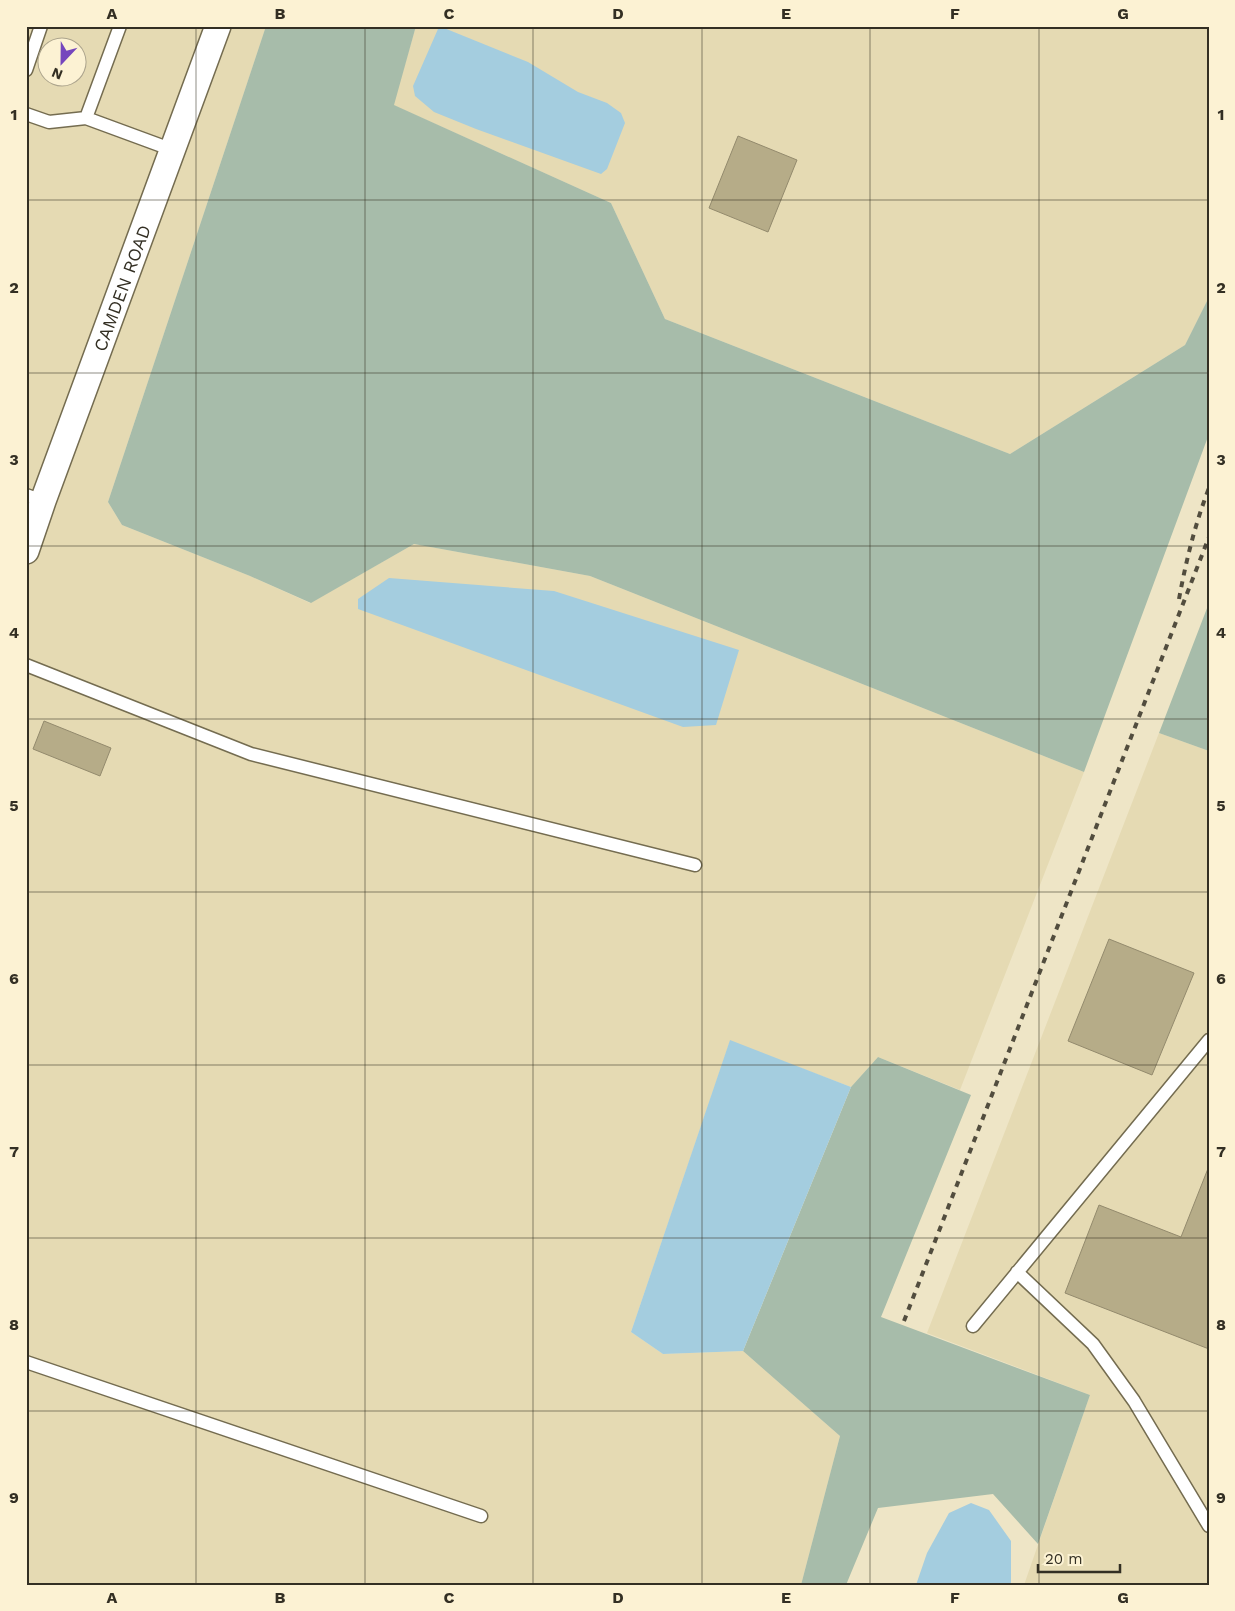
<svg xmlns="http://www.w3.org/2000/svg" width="1235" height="1611" font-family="'Work Sans',sans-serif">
  <rect width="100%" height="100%" fill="#eee5c6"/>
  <path fill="#e5dab3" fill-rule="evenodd" d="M26,26H266L108,502L122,525L250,576L310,603L414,544L590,576L1084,772L960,1090L878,1057L851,1087L730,1041L631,1332L663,1354L743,1351L840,1436L801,1585H26ZM48,48H78V78H48Z
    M416,26H1209V297L1185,345L1010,454L665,319L611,203L393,105Z
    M1159,733L1209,751V1585H1024L1090,1395L927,1333Z"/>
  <path fill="#a7bcaa" d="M266,26H416L394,105L611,203L665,319L1010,454L1185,345L1209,297V434L1084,772L590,576L414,544L311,603L250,576L122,525L108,502Z
    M1209,603V751L1159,733Z
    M878,1057L971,1095L881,1317L1090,1395L1038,1544L993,1494L878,1508L846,1585H801L840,1436L743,1351L851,1087Z"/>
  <path fill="#a4cddf" d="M444,28L528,62L578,92L607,103L621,113L625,123L607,169L601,174L476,129L434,112L415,96L413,86L438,29Z
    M389,578L554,591L739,650L716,725L683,727L358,609V599Z
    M730,1040L851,1087L743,1351L663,1354L631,1332Z
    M971,1503L989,1510L1011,1541V1585H916L927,1553L949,1513Z"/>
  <path fill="#b6ac88" stroke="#938a6d" d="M738,136L797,160L768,232L709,208Z
    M44,721L111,748L100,776L33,749Z
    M1109,939L1194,973L1152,1075L1068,1041Z
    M1209,1166V1349L1065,1293L1099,1205L1181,1237Z"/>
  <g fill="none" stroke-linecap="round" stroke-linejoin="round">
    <defs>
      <path id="lane" d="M26,70L41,26
        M26,114L49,122L86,118L173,150
        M86,118L120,26
        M26,495L43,501
        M26,665L251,754L695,865
        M1017,1272L1093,1344L1134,1401L1209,1526
        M973,1326L1209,1040
        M26,1362L481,1516"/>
      <g id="street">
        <path id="s1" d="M26,551L43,501L218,26"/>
      </g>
    </defs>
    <use href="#lane" stroke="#746c50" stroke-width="15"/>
    <use href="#street" stroke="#746c50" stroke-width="28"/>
    <use href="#lane" stroke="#fff" stroke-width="12"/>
    <use href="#street" stroke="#fff" stroke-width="25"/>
    <path stroke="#524d3e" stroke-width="4" stroke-dasharray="6 6" stroke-linecap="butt" d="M1179,599C1186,561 1195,524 1209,488
      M904,1321L1209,537"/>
  </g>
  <path fill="none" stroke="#332f23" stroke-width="1" stroke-opacity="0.55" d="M196,26V1585M365,26V1585M533,26V1585M702,26V1585M870,26V1585M1039,26V1585M26,200H1209M26,373H1209M26,546H1209M26,719H1209M26,892H1209M26,1065H1209M26,1238H1209M26,1411H1209"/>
  <g text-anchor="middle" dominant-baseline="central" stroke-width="4.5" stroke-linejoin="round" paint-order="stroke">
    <g font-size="18" fill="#332f23" stroke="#fcf2d3">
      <text stroke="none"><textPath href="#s1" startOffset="280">CAMDEN ROAD</textPath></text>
    </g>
  </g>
  <rect width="1235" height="1611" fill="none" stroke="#fcf2d3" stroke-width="55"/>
  <g transform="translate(62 62) rotate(202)"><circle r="24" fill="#fcf2d3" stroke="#aca48d"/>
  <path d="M0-4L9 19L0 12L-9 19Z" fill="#7546bd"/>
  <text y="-8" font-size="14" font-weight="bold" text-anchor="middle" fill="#332f23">N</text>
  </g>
  <path d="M1038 1564v8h82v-8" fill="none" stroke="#332f23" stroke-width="2.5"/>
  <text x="1045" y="1564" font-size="15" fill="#332f23" stroke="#fcf2d3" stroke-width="4" paint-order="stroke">20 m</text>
  <rect x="28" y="28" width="1180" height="1556" fill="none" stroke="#332f23" stroke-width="2"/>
  <g font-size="16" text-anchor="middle" font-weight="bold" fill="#332f23">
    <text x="112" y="19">A</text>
    <text x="280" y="19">B</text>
    <text x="449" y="19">C</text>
    <text x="618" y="19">D</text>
    <text x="786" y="19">E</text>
    <text x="955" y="19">F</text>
    <text x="1123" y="19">G</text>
    <text x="14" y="120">1</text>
    <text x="1221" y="120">1</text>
    <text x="14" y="293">2</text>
    <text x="1221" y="293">2</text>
    <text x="14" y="465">3</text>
    <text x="1221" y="465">3</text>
    <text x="14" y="638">4</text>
    <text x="1221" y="638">4</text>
    <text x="14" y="811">5</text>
    <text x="1221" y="811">5</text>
    <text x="14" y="984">6</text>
    <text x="1221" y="984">6</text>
    <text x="14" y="1157">7</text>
    <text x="1221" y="1157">7</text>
    <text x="14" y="1330">8</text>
    <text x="1221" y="1330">8</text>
    <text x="14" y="1503">9</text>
    <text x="1221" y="1503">9</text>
    <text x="112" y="1603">A</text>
    <text x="280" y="1603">B</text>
    <text x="449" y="1603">C</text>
    <text x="618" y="1603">D</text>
    <text x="786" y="1603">E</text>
    <text x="955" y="1603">F</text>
    <text x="1123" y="1603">G</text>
  </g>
</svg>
